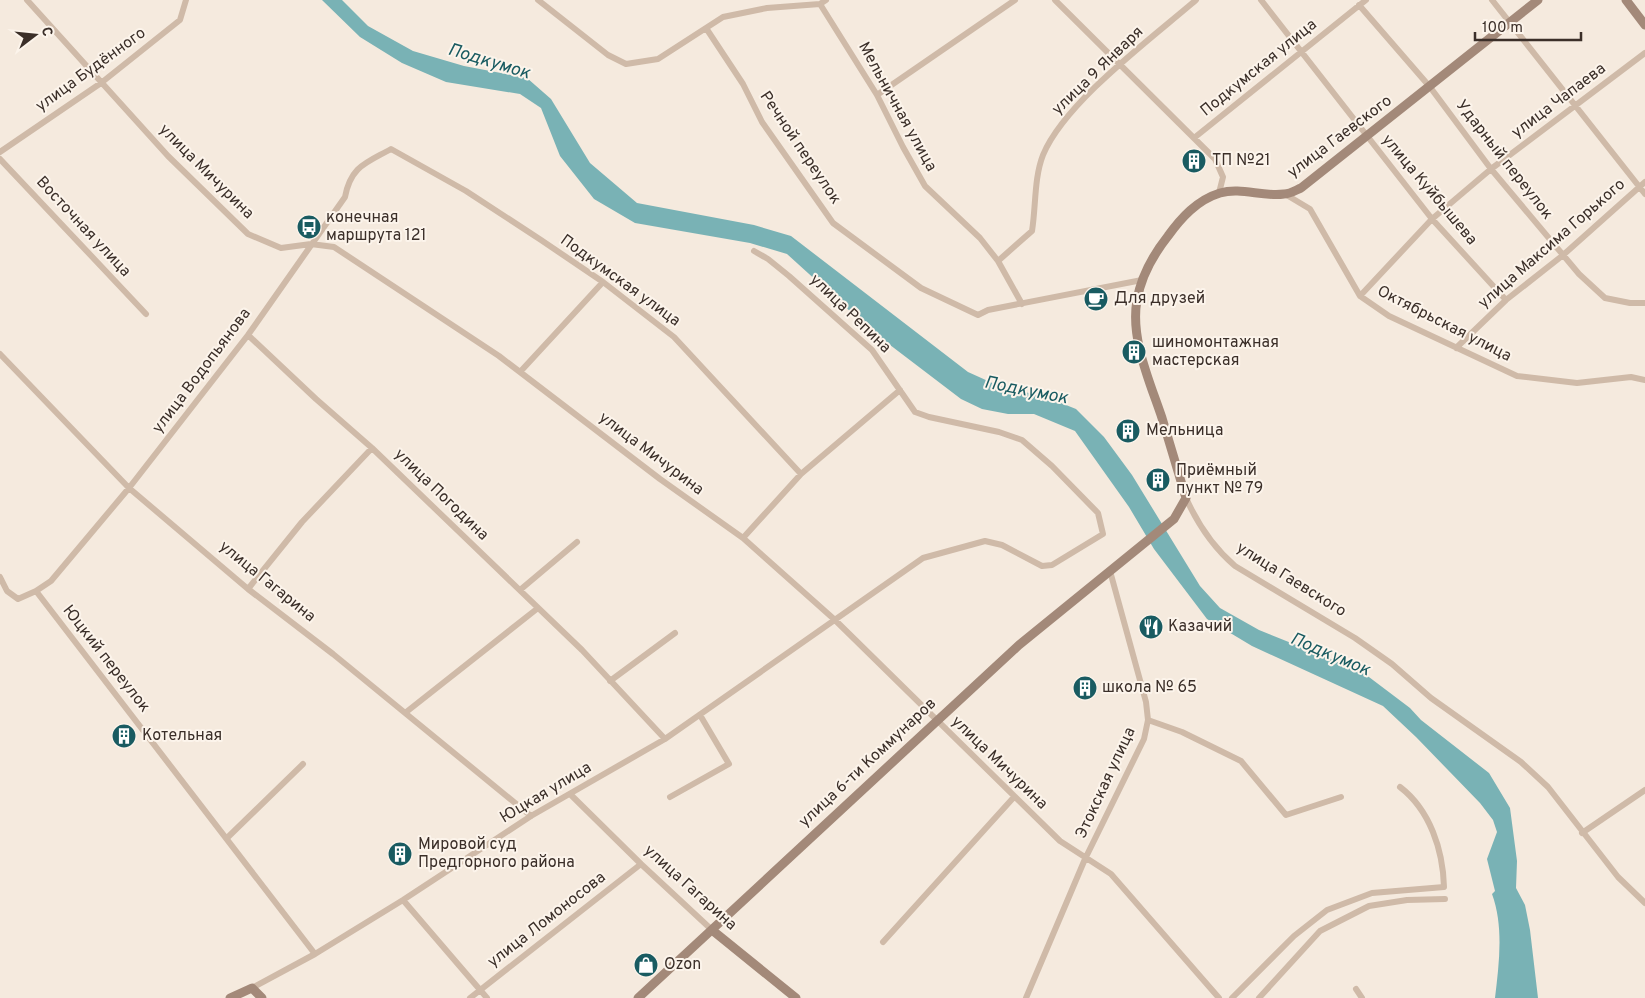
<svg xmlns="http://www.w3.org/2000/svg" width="1645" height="998" font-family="Overpass,sans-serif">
  <rect width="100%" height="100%" fill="#f5eade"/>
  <path fill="#79b2b5" d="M322,0H342L368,26L413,51L464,66L527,78L551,99L590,163L637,203L754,225L791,236L968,372L999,386L1046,397L1076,409L1104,437L1132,475L1200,586L1220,608L1259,630L1361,671L1410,708L1421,720L1489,773L1510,808L1517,861L1516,888L1525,905L1530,930L1538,998H1495C1499,964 1504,927 1492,894L1495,891L1487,859L1497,832L1493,820L1480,803L1416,737L1383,706L1252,646L1207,619L1154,549L1129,507L1075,431L1034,414H1008L982,409L961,399L873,332L787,254L750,243L635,223L594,199L560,156L541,108L520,94L446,82L402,63L360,37Z"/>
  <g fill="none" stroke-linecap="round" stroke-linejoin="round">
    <path stroke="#cfbaa8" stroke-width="6" d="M27,0L168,156L248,234L281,248L311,244L334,247L499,356L660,479L743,538L835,620L1060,841L1111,874L1219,998
      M538,0L608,55L626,64L658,59L723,17L767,8L820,4L826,0
      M1055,0L1215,159L1223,177L1219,193
      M1261,0L1432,219L1506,300
      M1492,0L1645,194
      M820,4L877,95L903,147L925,186L980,238L998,261
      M1359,5L1430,87L1491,169L1579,274L1605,298L1630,303H1645
      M706,28L743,84L762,122L833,223L921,288L978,315L988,310L1142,280
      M877,95L1015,0
      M1194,138L1366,0
      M0,152L101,83L180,20L186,0
      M0,159L146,314
      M1285,194L1310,209L1360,296L1389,316L1517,376L1577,383L1631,377L1645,380
      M1360,296L1432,219L1491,169L1645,53
      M1022,304L998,261L1032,231C1036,206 1034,178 1043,155C1065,102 1152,38 1196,0
      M248,335L316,399L372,448L582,650L665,739
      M1456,348L1506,300L1562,256L1645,182
      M0,354L129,488L248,589L333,654L531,816
      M520,372L603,282
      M1186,498C1198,525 1213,547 1235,566L1355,638L1392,664L1431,698L1521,762L1548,787L1618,877L1645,903
      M743,538L801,474L900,390
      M0,577L7,591L18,599L36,591L51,581L129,488L248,335L345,197C351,166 366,163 391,149L466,191L541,240L603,282L674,337L801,474
      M248,589L302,522L372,448
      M520,590L577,542
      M36,591L315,954
      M610,681L675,633
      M405,713L538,608
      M1148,720L1182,732L1241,761L1286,815L1341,797
      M570,794L641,864L712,930
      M670,797L729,764L700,715
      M1582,833L1645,790
      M227,838L303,764
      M403,900L487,998
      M883,942L1014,797
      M252,988L315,954L403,900L531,816L665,739L923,558L985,541L1002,545L1042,566L1052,565L1103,534L1098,513L1052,466L1022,440L999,432L929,417L915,412L872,350L789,276L768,259L754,251
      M1356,989L1362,998
      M470,998L641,864
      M1026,998L1085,859L1144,739L1148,720L1146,702L1110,571
      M1232,998L1294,936L1327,910L1372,893L1444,887C1443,850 1430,810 1400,787
      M1259,998L1320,931L1369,906L1407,900L1445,899"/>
    <path stroke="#a38979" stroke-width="9" d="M1626,0L1645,25
      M712,930L796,998
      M230,998L252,988L262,998
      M638,998L1019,645L1174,519L1186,498C1178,472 1170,445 1162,418C1150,382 1130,339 1137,300C1141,277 1153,255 1168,236C1181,218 1197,200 1220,193C1241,187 1262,197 1284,194C1290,194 1296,190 1301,188L1538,0"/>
  </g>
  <defs>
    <symbol id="building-disc" viewBox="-11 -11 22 22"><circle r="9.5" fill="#195b61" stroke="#fcf4eb"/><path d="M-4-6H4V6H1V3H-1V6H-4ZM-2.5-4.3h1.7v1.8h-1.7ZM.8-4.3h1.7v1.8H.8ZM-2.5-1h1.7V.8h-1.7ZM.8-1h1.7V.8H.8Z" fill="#fff"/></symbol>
    <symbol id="bus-disc" viewBox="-11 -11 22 22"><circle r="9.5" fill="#195b61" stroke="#fcf4eb"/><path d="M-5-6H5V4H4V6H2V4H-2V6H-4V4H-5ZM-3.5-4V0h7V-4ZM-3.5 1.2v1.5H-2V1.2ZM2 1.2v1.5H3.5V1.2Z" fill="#fff"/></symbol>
    <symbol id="cafe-disc" viewBox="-11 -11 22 22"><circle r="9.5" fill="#195b61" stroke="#fcf4eb"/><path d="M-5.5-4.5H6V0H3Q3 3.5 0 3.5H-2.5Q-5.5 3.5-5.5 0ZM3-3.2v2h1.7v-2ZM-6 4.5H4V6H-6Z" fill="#fff"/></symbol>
    <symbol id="restaurant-disc" viewBox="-11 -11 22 22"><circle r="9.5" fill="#195b61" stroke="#fcf4eb"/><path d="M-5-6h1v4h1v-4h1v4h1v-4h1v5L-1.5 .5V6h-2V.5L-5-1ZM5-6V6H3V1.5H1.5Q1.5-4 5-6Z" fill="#fff"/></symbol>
    <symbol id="shop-disc" viewBox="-11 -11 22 22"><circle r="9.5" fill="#195b61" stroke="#fcf4eb"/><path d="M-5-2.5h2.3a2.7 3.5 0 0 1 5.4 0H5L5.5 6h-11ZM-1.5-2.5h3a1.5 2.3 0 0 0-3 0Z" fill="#fff"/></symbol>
  </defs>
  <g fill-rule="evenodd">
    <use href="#building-disc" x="1180" y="147" width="28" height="28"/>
    <use href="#bus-disc" x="295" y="213" width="28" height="28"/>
    <use href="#cafe-disc" x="1082" y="285" width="28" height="28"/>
    <use href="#building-disc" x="1120" y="338" width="28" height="28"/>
    <use href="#building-disc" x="1114" y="417" width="28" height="28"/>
    <use href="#building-disc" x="1144" y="466" width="28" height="28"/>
    <use href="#restaurant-disc" x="1137" y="613" width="28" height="28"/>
    <use href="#building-disc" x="1071" y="674" width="28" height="28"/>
    <use href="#building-disc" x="110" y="722" width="28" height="28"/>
    <use href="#building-disc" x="386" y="840" width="28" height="28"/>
    <use href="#shop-disc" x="632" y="951" width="28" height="28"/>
  </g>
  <g text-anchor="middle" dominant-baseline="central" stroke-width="4" stroke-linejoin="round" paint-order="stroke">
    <g font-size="16" fill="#3b2f29" stroke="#fcf4eb">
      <text transform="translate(1259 68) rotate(-39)">Подкумская улица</text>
      <text transform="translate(91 70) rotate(-36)">улица Будённого</text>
      <text transform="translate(1098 71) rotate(-44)">улица 9 Января</text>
      <text transform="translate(1559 101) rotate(-37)">улица Чапаева</text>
      <text transform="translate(897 107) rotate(61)">Мельничная улица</text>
      <text transform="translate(1340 137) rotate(-37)">улица Гаевского</text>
      <text transform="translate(800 148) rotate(56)">Речной переулок</text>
      <text transform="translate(1504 160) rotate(52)">Ударный переулок</text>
      <text transform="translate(206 172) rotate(45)">улица Мичурина</text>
      <text transform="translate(1429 190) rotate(50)">улица Куйбышева</text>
      <text transform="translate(83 227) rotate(47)">Восточная улица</text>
      <text transform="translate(1552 244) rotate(-41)">улица Максима Горького</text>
      <text transform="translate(620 281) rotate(36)">Подкумская улица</text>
      <text transform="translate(850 314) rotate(44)">улица Репина</text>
      <text transform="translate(1444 324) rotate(27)">Октябрьская улица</text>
      <text transform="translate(202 371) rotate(-53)">улица Водопьянова</text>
      <text transform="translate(651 454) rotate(37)">улица Мичурина</text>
      <text transform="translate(441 495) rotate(44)">улица Погодина</text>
      <text transform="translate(1291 580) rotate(32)">улица Гаевского</text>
      <text transform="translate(267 582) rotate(39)">улица Гагарина</text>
      <text transform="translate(106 659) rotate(52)">Юцкий переулок</text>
      <text transform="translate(868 763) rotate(-43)">улица 6-ти Коммунаров</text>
      <text transform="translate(999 763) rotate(44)">улица Мичурина</text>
      <text transform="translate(1106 783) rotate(-65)">Этокская улица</text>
      <text transform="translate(546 793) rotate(-31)">Юцкая улица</text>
      <text transform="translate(690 888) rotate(42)">улица Гагарина</text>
      <text transform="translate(547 920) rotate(-38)">улица Ломоносова</text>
    </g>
    <g font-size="16" fill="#3b2f29" stroke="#fcf4eb" text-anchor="start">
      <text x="1212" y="161">ТП №21</text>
      <text x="326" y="218">конечная<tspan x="326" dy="18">маршрута 121</tspan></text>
      <text x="1114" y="299">Для друзей</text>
      <text x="1152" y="343">шиномонтажная<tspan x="1152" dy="18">мастерская</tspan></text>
      <text x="1146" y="431">Мельница</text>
      <text x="1176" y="471">Приёмный<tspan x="1176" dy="18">пункт № 79</tspan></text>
      <text x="1168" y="627">Казачий</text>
      <text x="1102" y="688">школа № 65</text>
      <text x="142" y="736">Котельная</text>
      <text x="418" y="845">Мировой суд<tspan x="418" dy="18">Предгорного района</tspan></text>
      <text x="664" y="965">Ozon</text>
    </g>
    <g font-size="18" font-style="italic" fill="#195b61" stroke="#fcf4eb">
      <text transform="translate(489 62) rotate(17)">Подкумок</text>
      <text transform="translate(1026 391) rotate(11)">Подкумок</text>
      <text transform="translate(1330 655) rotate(23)">Подкумок</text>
    </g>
  </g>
  <g transform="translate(35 35) rotate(74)" stroke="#fcf4eb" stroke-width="4" paint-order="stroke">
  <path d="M0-4L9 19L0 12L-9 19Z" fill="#3b2f29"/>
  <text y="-8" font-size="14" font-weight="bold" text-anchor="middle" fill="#3b2f29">С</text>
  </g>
  <path d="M1475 32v8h106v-8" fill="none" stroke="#3b2f29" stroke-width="2.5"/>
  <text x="1482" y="32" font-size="15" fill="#3b2f29" stroke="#fcf4eb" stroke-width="4" paint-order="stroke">100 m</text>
</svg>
